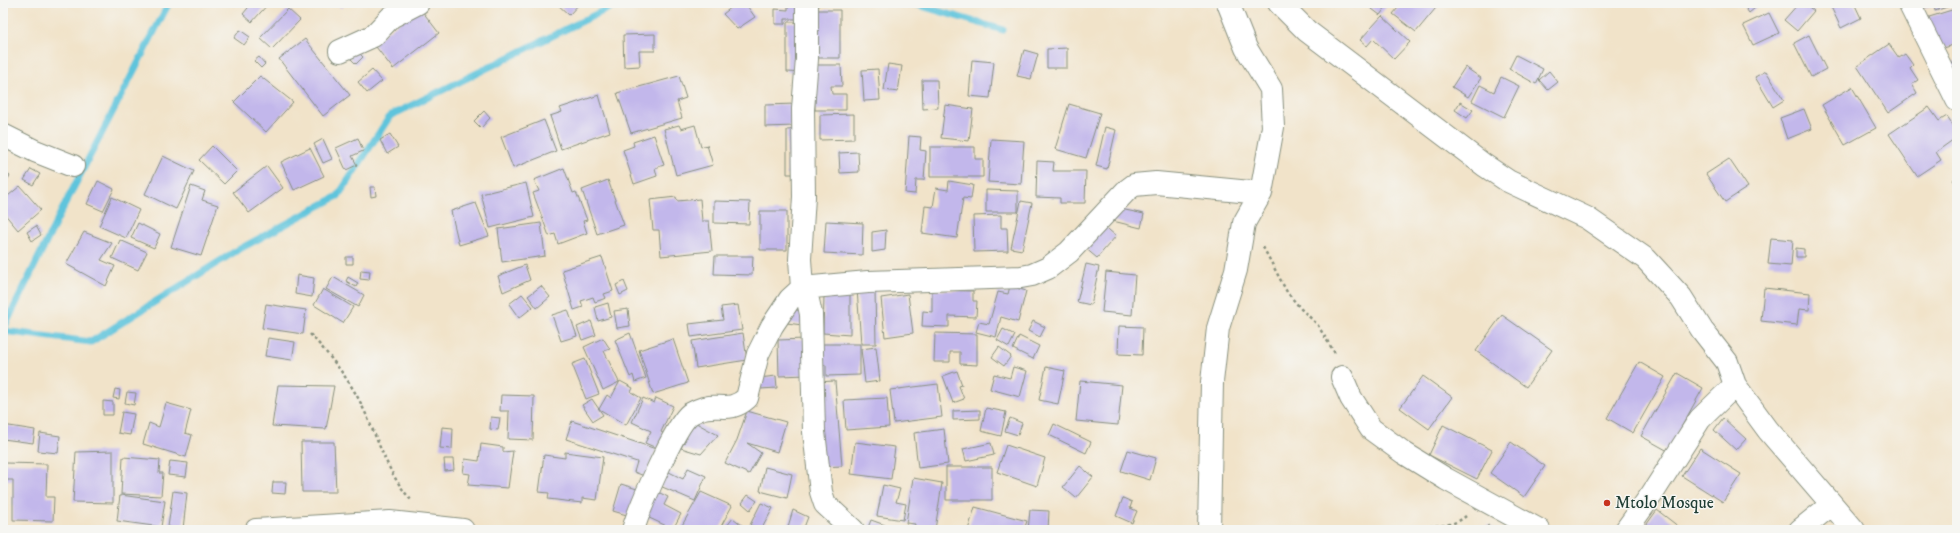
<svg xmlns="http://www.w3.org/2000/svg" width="1960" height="533" font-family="'IM FELL DW Pica',serif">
  <rect width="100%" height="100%" fill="#f6f6f2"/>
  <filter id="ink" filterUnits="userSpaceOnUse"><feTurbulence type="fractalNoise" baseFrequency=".025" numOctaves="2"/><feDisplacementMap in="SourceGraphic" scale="8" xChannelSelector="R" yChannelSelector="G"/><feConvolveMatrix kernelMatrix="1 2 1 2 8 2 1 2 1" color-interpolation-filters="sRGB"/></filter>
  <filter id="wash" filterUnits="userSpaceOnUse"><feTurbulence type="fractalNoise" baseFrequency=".012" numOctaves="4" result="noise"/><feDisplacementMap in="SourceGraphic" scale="16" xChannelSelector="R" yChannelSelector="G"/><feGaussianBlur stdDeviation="0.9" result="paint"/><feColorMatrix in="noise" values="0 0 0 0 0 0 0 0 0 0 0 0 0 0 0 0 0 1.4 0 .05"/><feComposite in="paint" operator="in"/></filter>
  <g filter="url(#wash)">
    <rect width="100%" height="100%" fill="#f1e3c9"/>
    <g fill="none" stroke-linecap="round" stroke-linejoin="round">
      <path stroke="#5fc4dc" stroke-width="7" d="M911,3L1003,30
        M3,330L61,212L169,3
        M3,331L91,342L236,251L338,196L390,116L619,3"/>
    </g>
    <g id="blocks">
      <path fill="#c2b7eb" d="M252,3H269L252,22L243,14Z
        M336,3H346L341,8Z
        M556,3H580L569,15Z
        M737,3H745L755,17L737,29L723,14Z
        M788,3H805V19H785V24H775V9L788,10Z
        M1364,3H1389L1380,15Z
        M1402,3H1440L1416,32L1393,14Z
        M1742,3H1761L1749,13Z
        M1799,3H1804L1814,11L1797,31L1784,20Z
        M1839,3H1854L1861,18L1841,28L1831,7Z
        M1921,3H1952L1949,4L1950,6L1935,11L1934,5L1922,8Z
        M419,7L439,33L393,69L373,43Z
        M288,9L300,20L272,49L260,38Z
        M1955,9L1957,16V44L1935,50L1926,18Z
        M809,10H840V58H809Z
        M1769,13L1779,33L1753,45L1743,25Z
        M1382,16L1410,42L1394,59L1373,39L1367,46L1360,40Z
        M787,22H805V73L787,72Z
        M240,30L250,37L244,45L234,38Z
        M655,34V51H639L640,66L624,67L623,35Z
        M1809,35L1826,69L1811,77L1794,43Z
        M305,39L350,95L323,116L279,59Z
        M1889,44L1899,58L1905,54L1913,65L1910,68L1918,80L1912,84L1917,93L1888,113L1857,66Z
        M1067,48V68H1047V49Z
        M356,50L363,57L356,64L349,57Z
        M1024,50L1038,54L1031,79L1017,76Z
        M1516,55L1543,69L1536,84L1509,69Z
        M259,57L265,64L261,68L254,61Z
        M972,60L994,62L990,98L969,96Z
        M1957,61V84L1949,64Z
        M888,64L902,66L898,92L884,90Z
        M814,65H841L842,86H831L832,94H846V110H815Z
        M1465,67L1481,78L1468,97L1452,87Z
        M878,69L880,100L864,101L862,70Z
        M372,70L382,81L367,93L358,82Z
        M1549,71L1558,82L1548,90L1539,80Z
        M1766,71L1784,100L1773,107L1755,77Z
        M260,76L293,102L266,132L234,102Z
        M679,76L686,98L677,101L682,118L631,133L617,93Z
        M1501,77L1519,86L1504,117L1472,101L1480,85L1494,92Z
        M922,80H937L938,108L923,109Z
        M1852,87L1876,128L1845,145L1822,105Z
        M599,95L610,132L561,149L550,116L562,112L560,108Z
        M1460,102L1473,110L1467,118L1455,110Z
        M795,104V126L765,127V105Z
        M1069,104L1100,113L1086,158L1055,149Z
        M945,105L973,109L969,141L941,138Z
        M1929,107L1939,121L1947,116L1957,131V137L1936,152L1941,160L1917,176L1889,134Z
        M1804,109L1812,129L1787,139L1780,118Z
        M484,111L490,118L481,128L474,121Z
        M854,114V139L820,140V115Z
        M544,120L556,151L513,168L501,137Z
        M679,125L681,129L695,125L701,147L707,145L713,165L676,175L664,129Z
        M1105,127L1116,130L1107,169L1096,166Z
        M800,129L801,174H787V130Z
        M390,134L398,147L387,154L380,140Z
        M654,135L664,165L655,168L657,176L634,184L623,150L634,146L633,142Z
        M909,136L921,137L920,150L926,151L924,180H916L915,194L905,193Z
        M358,138L363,151L352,156L357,165L346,170L336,148Z
        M323,139L332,159L323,163L314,144Z
        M991,139L1024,141L1021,184L988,182Z
        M212,146L237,171L224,184L199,160Z
        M930,147H975V159H983V177H930Z
        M310,148L324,176L294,190L281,162Z
        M858,152L859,172L840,173L839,153Z
        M163,156L194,171L176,209L145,194Z
        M1729,159L1748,187L1725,202L1706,174Z
        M1037,161L1054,162L1053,171H1086L1085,203H1060V198L1036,197Z
        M267,166L283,188L249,213L233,192Z
        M564,168L573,193L576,192L587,220L583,221L587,233L558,244L555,234L549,236L533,193L539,191L534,180Z
        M31,169L40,174L33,185L24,180Z
        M3,170L10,176L3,185Z
        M1957,176V185L1953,180Z
        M608,180L624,225L597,234L582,190Z
        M98,181L114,189L103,211L87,204Z
        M949,181L973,185L971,199L963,198L957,238L922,233L925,206L933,207L936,188L948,190Z
        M526,183L534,217L490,228L481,194Z
        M20,186L41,210L18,230L3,212V200Z
        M191,186L205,191L202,200L218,205L201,256L171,247Z
        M370,187H375L376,196L371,197Z
        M986,190L1018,191V212H986Z
        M112,197L139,210L126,238L99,226Z
        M676,197L677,201L700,199L702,221H709L712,251L661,256L659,230H653L650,200Z
        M714,201L750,202L749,224L714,223Z
        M1021,201L1032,203L1022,250L1011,248Z
        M476,203L489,236L459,245L451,211Z
        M1116,208L1144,214L1141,228L1113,221Z
        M760,211H787V250H760Z
        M1001,215V228H1007L1008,251L974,252L973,216Z
        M826,221L863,223L862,255L824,253Z
        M138,223L160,234L154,248L131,238Z
        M541,223L545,256L502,262L498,229Z
        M1102,224L1116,236L1097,258L1084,247Z
        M36,226L41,235L32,241L27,232Z
        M886,230L885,250L872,252V232Z
        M84,232L112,243L101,260L115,266L106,286L66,264Z
        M1771,238L1793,240L1791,266L1768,264Z
        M120,240L147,252L138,270L112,258Z
        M1796,248L1804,249V257H1796Z
        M715,256H753L752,275L714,274Z
        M346,257H353V264H346Z
        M602,257L613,291L604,294L606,298L595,302L593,297L581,301L583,307L574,310L562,270Z
        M1086,264L1099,267L1091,305L1077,302Z
        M525,265L530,280L503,292L498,276Z
        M361,270L370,271L369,280L360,279Z
        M1106,272L1135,275L1132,315L1102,312Z
        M297,275L314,278L312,297L295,294Z
        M333,277L364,295L358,307L326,289Z
        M348,277L358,283L356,287L346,281Z
        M624,281L628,291L620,295L616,285Z
        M541,286L550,297L537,308L528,296Z
        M1010,286L1026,291L1018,322L1001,317L996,337L976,332L979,322L989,324L998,292L1008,294Z
        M1764,288L1810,293L1809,310L1799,309L1797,325L1761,321Z
        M323,289L353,307L343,323L314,305Z
        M857,289H875L876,344H861Z
        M932,290L973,291V301H977L976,317L949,316V327L922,326L923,311L932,312Z
        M522,294L533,307L519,318L509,304Z
        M850,294V335L823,333L824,295Z
        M908,294L913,333L885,337L881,298Z
        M608,303L611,317L598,321L595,307Z
        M266,304L306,310L303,334L262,328Z
        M738,305L742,330L691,337L689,324L723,320L721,307Z
        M628,309L630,326L617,328L614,311Z
        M789,309L804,311L802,325L787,323Z
        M568,310L577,336L561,341L552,315Z
        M1502,315L1552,350L1526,387L1476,351Z
        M591,321L596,335L582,340L577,327Z
        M1033,321L1045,327L1040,337L1028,331Z
        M1119,326L1143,327L1142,355L1118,354Z
        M1003,329L1015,335L1009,347L997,340Z
        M630,333L646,378L635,382L633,375L630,377L615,340Z
        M743,333L747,360L696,368L692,341Z
        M935,333L977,334V365L960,364V352H950V362H934Z
        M1019,336L1039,346L1033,359L1013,349Z
        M268,338L295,342L292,360L265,356Z
        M603,338L610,349L604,351L619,382L603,390L584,347Z
        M673,339L688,383L653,394L639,350Z
        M806,339L808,375L779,376L778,340Z
        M820,344H860V375L826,376V365L820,366Z
        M876,347L880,381L865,383L861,349Z
        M999,347L1011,356L1004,366L992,357Z
        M585,359L599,394L586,399L572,364Z
        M1639,362L1665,377L1633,433L1607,418Z
        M1013,367L1027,371L1020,397L990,389L994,374L1010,378Z
        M1046,367L1065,371L1058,404L1039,400Z
        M957,371L962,385L959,386L964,399L953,403L943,376Z
        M1677,373L1703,388L1668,451L1641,436Z
        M776,376L777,388L760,389L759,378Z
        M1423,376L1452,397L1429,429L1400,408Z
        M620,381L633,388L631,392L641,398L626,425L599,409L607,395L611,398Z
        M835,381L842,466L822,467L815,382Z
        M1080,381L1122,385L1118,425L1076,421Z
        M938,384L942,417L894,423L890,390Z
        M278,385L334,386L326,429L272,426Z
        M115,389L120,390L119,399L113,398Z
        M127,392L136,393L134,405L125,403Z
        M501,395L534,396L533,440L508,439L509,411H500Z
        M643,398L654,403L656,398L673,406L661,432L666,435L659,449L645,443L651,431L632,422Z
        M887,398L889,427L846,430L844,400Z
        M592,399L603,415L593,421L582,405Z
        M103,401L113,402V415H103Z
        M166,403L191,410L185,433L192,435L186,457L143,444L149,423L159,427Z
        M986,408L1006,412L1001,436L981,431Z
        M980,410V419L953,420V411Z
        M747,411L786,422L777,452L747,443L761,453L749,474L725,463L737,440Z
        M122,412L134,414L130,435L118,433Z
        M491,417L500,418L498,430L490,429Z
        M1010,418L1022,423L1018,435L1005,431Z
        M1723,418L1746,439L1736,450L1714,430Z
        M689,419L718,435L701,454L681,448L687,437L681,434Z
        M572,421L656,449L647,477L634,472L637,462L566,439Z
        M1054,424L1091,442L1086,453L1049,435Z
        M3,425L35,430L33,443L3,439Z
        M1443,425L1492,450L1477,479L1429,455Z
        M442,427L453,428L452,449L440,448Z
        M944,429L948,464L918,468L914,433Z
        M40,433L60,436L58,453L38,451Z
        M301,442H334L336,492H302Z
        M855,442L895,447L891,479L851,474Z
        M1511,442L1545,466L1524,497L1490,473Z
        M991,443L994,455L966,461L963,449Z
        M481,444L503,447V452L513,451L508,488L468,485L470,474L463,473L465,459L479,461Z
        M1006,445L1045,458L1037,486L997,472Z
        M1700,448L1741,474L1723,502L1682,476Z
        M1128,450L1156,458L1150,480L1121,471Z
        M113,451V503L73,502L76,452Z
        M565,452L603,457L597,500L582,498V503L548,499L549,493L539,492L544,455L565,458Z
        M123,457L160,460L159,473H163L161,496L121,494Z
        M444,459H453L454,470L445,471Z
        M170,461L188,463L186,477L168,475Z
        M5,463L47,464L46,497H54L53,521L13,520V480H4Z
        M1080,466L1093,477L1076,498L1063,487Z
        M765,467L792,474L787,498L760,491Z
        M946,467H992V500H946Z
        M688,468L706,476L695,501L660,486L667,471L683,479Z
        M913,478L942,483L935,530L914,528L915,524L906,523Z
        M273,482H286L285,494L272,493Z
        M621,484L637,489L630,516L613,511Z
        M883,485L900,489L896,502L906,504L903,520L877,516Z
        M654,490L668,497L664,505L681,514L673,529L645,516Z
        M173,491L187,493L183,529L168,527Z
        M701,492L732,506L719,530L680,529Z
        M120,495L165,501L161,527L117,521Z
        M748,495L757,501L750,510L742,503Z
        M1123,498L1132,502L1130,508L1137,511L1132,523L1116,516Z
        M761,503L773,508L761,530L750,525Z
        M975,507L1027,521L1024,530H968Z
        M793,510L808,517L803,530H787Z
        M1030,510L1049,511L1048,530H1028Z
        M1657,510L1683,530H1647L1644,528Z
        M733,518L747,529L746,530H724Z
        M871,520L885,525L883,530H867Z
        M1488,525L1496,530H1485Z"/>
    </g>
  </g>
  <g filter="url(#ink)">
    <use href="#blocks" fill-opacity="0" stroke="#88907e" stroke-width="1"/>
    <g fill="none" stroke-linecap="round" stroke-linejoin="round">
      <defs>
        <path id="street" d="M807,3V59L803,109L804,197L800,259L802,288L807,296L811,314L814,432L821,492L825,504L853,530
          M1279,3L1307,31L1484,165L1508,181L1587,218L1646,259L1681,297L1702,330L1727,362L1735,385L1768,430L1854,530
          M1909,3L1957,100
          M340,51L373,36L391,17L418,3
          M3,135L35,151L73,166
          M1342,377L1351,398L1371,429L1404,453L1446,479L1539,530
          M256,530L390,522L463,530
          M633,530C639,509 675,425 690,414C692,413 696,411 698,410C717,401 728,415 747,398L758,354L772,326L790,299L802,288L868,282L1021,277L1032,275L1048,268L1069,252L1126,191L1134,185L1156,183L1261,193
          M1209,530L1212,382L1218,328L1236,270L1244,223L1261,193L1273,127L1271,89L1246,48L1228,3
          M1626,530L1652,494L1700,419L1735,385
          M1800,530L1831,505"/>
      </defs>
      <use href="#street" stroke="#88907e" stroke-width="24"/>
      <path stroke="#88907e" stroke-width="2.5" stroke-dasharray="3 3" stroke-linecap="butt" d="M1263,247L1287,292L1301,309L1317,324L1336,355
        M310,334C331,357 351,381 364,410C380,444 387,473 412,501
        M1412,530C1431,522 1448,531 1466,516"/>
      <use href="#street" stroke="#fff" stroke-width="22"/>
    </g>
  </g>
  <circle fill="#c8321e" stroke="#f6f6f2" stroke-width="1.5" cx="1607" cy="503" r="4"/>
  <g text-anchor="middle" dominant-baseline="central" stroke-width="3" stroke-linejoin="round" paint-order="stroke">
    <g font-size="17" fill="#1f3d34" stroke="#f6f6f2" text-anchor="start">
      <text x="1615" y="503">Mtolo Mosque</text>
    </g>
  </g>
  <rect width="1960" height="533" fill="none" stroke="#f6f6f2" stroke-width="16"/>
</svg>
